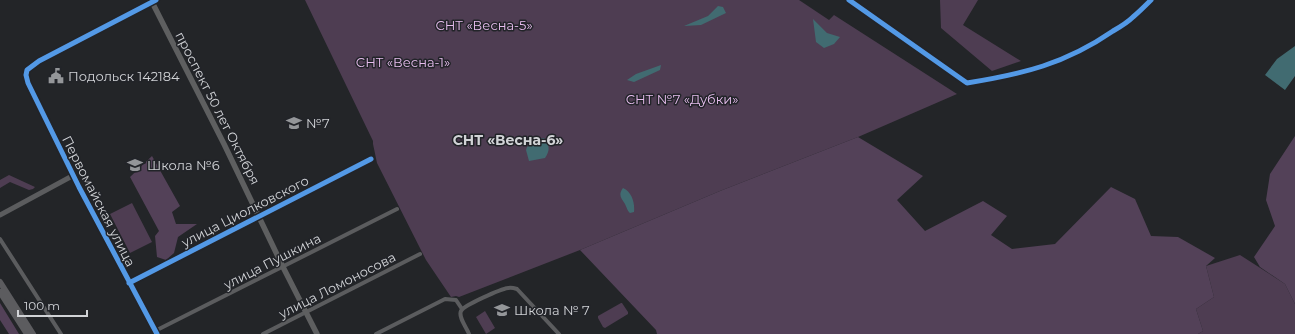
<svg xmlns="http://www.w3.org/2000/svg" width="1295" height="334" font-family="Montserrat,sans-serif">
  <rect width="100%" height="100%" fill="#232528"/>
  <path fill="#4e3d52" d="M305,0H799L829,20L834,15L957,94L858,137L720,191L580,250L459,297L456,296L451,297L426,260L377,163L373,144V141Z
    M940,0H978L963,25L1021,61L992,71L941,28Z
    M9,175L35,187L33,189L29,190L10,182L0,188V180Z
    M132,203L152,242L130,253L110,214Z
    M1240,255L1285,284L1295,304V334H1198L1203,331L1196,309L1214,297L1206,266Z
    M621,303H622L628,312V314L605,328L603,327L598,318V316Z
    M485,311L495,328L486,334L476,317Z"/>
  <path fill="#534158" d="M1295,136V304L1285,284L1260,267L1254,257L1275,226L1266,200L1270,174Z
    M858,137L923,176L897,200L925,231L983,201L1007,216L991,235L1012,249L1055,244L1111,187L1135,199L1151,236L1178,237L1215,258L1206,266L1214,297L1196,309L1203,331L1198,334H657L656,330L580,250L720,191Z
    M152,156L180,206L172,212L176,224H197L178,237L174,253L166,260L157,257L155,236L159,231L130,177Z
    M0,303L19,334H9L0,320Z"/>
  <path fill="#416b71" d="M718,6L723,7L726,13L701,25L684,26L708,16Z
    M813,19L827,33L840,37L834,44L824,48L816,42Z
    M1295,46V76L1285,90L1265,75L1277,59Z
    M661,65L660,70L634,82L627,80L636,74Z
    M544,138C550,146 550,150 545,158L529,161L526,150L527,147L540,139Z
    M623,188C632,192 635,203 634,212L630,213C627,210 627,208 625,204C621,198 618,195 623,188Z"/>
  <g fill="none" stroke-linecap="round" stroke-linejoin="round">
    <path stroke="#5b5c5e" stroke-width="4" d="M74,175L98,225L157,334
      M0,239L61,334
      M129,283L371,159
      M155,331L397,209
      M263,334L420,254
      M376,334L445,299L456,300L462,309
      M469,334C467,328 458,317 461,311C464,305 501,289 508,288C511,287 514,288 517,289L559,334"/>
    <path stroke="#5b5c5e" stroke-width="5" d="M849,0L967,83C1023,74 1065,64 1113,31C1120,27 1127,23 1133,17C1139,12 1145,6 1151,0
      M0,215L74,175L28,83C24,70 29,68 39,61L156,0"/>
    <path stroke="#5e5f60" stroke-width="5.5" d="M151,0L224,144L283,267L317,334"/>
    <path stroke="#5c5c5f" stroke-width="6" d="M0,282L33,334
      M0,292L27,334"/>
    <defs>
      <path id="cycleway" d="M156,0L39,61L27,70L26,75L28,83L79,187L157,334
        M849,0L967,83C1023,74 1065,64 1113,31C1120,27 1127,23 1133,17C1139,12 1145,6 1151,0
        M129,283L371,159"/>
    </defs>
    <use href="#cycleway" stroke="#222429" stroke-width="8"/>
    <use href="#cycleway" stroke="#5399e6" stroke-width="5"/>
  </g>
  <defs>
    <symbol id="civic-bare" viewBox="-9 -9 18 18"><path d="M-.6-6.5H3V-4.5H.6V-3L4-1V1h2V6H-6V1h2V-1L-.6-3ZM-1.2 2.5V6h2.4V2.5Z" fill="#949699" stroke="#222429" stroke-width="2.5" paint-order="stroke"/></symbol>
    <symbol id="school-bare" viewBox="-9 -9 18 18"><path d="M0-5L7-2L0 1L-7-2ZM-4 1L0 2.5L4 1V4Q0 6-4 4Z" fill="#949699" stroke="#222429" stroke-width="2.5" paint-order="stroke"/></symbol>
  </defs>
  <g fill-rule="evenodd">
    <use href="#civic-bare" x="45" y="65" width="22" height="22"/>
    <use href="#school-bare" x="283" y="112" width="22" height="22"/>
    <use href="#school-bare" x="124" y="154" width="22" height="22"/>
    <use href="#school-bare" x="491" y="299" width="22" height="22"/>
  </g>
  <g text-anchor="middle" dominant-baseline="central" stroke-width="3" stroke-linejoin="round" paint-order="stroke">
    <g font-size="13" fill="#e7bdee" stroke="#222429">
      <text x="484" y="25">СНТ «Весна-5»</text>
      <text x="403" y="62">СНТ «Весна-1»</text>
      <text x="682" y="99">СНТ №7 «Дубки»</text>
    </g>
    <g font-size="13" fill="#d1d3d6" stroke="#222429" text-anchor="start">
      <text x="68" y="76">Подольск 142184</text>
      <text x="306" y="123">№7</text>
      <text x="147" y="165">Школа №6</text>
      <text x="514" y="310">Школа № 7</text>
    </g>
    <g font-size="13" fill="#d1d3d6" stroke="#222429">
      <text transform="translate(218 108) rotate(63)">проспект 50 лет Октября</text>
      <text transform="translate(99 201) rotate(63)">Первомайская улица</text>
      <text transform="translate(245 211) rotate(-27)">улица Циолковского</text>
      <text transform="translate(272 261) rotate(-27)">улица Пушкина</text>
      <text transform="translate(337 285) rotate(-27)">улица Ломоносова</text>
    </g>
    <g font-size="14" font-weight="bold" fill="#d1d3d6" stroke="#222429">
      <text x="508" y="140">СНТ «Весна-6»</text>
    </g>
  </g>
  <path d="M18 310v6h69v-6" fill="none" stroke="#d1d3d6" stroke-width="2"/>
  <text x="24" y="310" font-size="12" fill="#d1d3d6" stroke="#222429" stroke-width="3" paint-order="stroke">100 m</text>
</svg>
